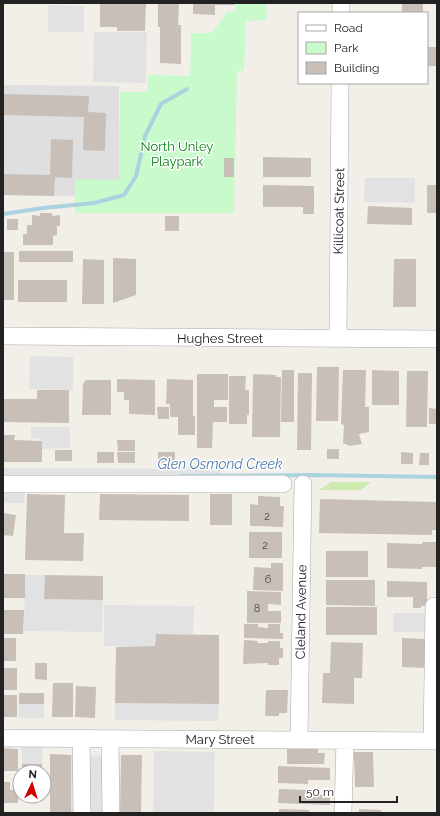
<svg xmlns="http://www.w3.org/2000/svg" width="440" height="816" font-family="Raleway,sans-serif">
  <rect width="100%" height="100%" fill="#f2efe9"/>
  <path fill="#e0dfdf" d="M3,85L119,86V180H75V196L3,195Z"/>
  <path fill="#cdebb0" d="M331,482H371L361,490H319Z"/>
  <path fill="#c8facc" d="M236,3H266L267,20L246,21L244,71H237L234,213H75V179L119,180L120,92H147L148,75L190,76L191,33H212L227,12H236Z"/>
  <path fill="#e2e2e2" d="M48,5L84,6V32H48Z
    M94,32H147L146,83L93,82Z
    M365,178H415V203L364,202Z
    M30,356L73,357V390L29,389Z
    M31,427H70V448L42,449L41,439L31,438Z
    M3,468L220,469V491L25,492L24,503H3Z
    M25,575H45L44,599L103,600L102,632L24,631Z
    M104,605L194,606L193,634H156L155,646H104Z
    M393,613H427L426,632H393Z
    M19,693H44V719L19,718Z
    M115,703L219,704L218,721L115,720Z
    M21,743H43L42,764H22Z
    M154,751L215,752L214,813H153Z
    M71,755L120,756L119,813H71Z"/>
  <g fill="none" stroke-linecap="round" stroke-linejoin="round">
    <path stroke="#aad3df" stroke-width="4" d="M3,214L43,208L94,203L124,195L136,176L145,136L161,104L187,89
      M181,476L314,475L437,477"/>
  </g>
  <path fill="#c7bfb8" d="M100,3H146L145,31H117V27H100Z
    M158,3H179L178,25H181V64L160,63V27H158Z
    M193,3H235V5H215V15L193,14Z
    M402,3H423V13H402Z
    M427,47H437V66H427Z
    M3,94L89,96L88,112L106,113L105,151L83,150L84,117L3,115Z
    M51,139L73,140L72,178L55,177L54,196L3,195V174L50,175Z
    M263,157L311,158V177H263Z
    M224,158H234V177H224Z
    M263,185L314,186V214H303V207H263Z
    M427,185H437V213H427Z
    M368,206L412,208V225L367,224Z
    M40,213H52V216L60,215V226H57V235L53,236V245H23V234H27V225H32V215L40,216Z
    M165,216H179V231H165Z
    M7,219H18V230H7Z
    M19,251H73V262H19Z
    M3,252H14V300H3Z
    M113,258L136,259V295L113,303Z
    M83,259L104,260V304H82Z
    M394,259H416V307H393Z
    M18,280H67V302H18Z
    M317,367H339L338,421H316Z
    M282,370H294V422H281Z
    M343,370H366L365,407H369V432L359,434L362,444L350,446L343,443L344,425L341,424Z
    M372,370L399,371V405H372Z
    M407,371H428L427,427H406Z
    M298,373H312L311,450H297Z
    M197,374H228V400H214V407H227V422H213L212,448H197Z
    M253,374L276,375V377H281L280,437H252Z
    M229,376H246L245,390H249V415H247V424H229Z
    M117,379L155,380V415L129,414V400H124V392H117Z
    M167,379L193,380V416H195V435H178V417H170V404H166Z
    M86,380H111V415H82L83,384Z
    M37,390H69V423L3,422V399H37Z
    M436,405H437V424H429V408L436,409Z
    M157,407H169V419H158Z
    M3,435H15L14,440L42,441V462H3Z
    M117,440H135V451H118Z
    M327,449H339V459H327Z
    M55,450H72V461H55Z
    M97,452H114V463H97Z
    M117,452H135V463H118Z
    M158,452H175V463H158Z
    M401,452L413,453V464H401Z
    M420,453H429V465H419Z
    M27,494L65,495L64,533H84L83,561L25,560Z
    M100,494L189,495V521L99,520Z
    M210,494H232V525H210Z
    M258,496L280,497V506H284L283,527L250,526V504L258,505Z
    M320,499L437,502V530H432V535L319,533Z
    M3,513L16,515L13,536L3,535Z
    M249,532H282V558H249Z
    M423,542H437V567H422V569L387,568V543L422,544Z
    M326,551H368V577H326Z
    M271,563H283V591L253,590L254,567L271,568Z
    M3,574H25V598H3Z
    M45,575L103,576V600L44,599Z
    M326,580H375V606L326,605Z
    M387,581L427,582V606H421V608H413V597H387Z
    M247,591L281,592V605L268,604V611H281V623H247Z
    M326,607H377V635H326Z
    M3,610H24L23,634H3Z
    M244,624H258V627L268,628V624H280V633H283V639L244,638Z
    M156,634L219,635V704L115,703L116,647L155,646Z
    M3,638H16V661H3Z
    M402,638L425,639V668L402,667Z
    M244,640L258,641L257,643H268V641H280V648H283V658H279V665H268V663L243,664Z
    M331,642L363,643L362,678H354V704L322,703L323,673H330Z
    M35,663H47V680L35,679Z
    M3,668H17V690H3Z
    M53,683H73V717H52Z
    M76,686L96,687L95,718L75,717Z
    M266,690H288L287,713H279V716H265Z
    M19,693H44V704H19Z
    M3,695H17V717H3Z
    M3,748L18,749V771H3Z
    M287,749H318V753H325L324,764H287Z
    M354,752H373L374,787H355Z
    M50,754L71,755V813H50Z
    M121,755H142L141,813H120Z
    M22,764H42V772H22Z
    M278,766L330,768V780H308V784L278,783Z
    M3,782H10V790H19L18,803H3Z
    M279,789L308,790V794L330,795V805L278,803Z
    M279,809L309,810V813H279Z
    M359,809L381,810V813H359Z"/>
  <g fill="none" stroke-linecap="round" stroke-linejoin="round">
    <defs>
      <path id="minor" d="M341,13V3
        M3,336L437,339
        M338,339L340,83
        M3,484H283
        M3,738L437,741
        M81,738L82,813
        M110,739L111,813
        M299,740L303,484
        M432,741L434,606
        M343,813L345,740"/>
    </defs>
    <use href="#minor" stroke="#a9a9a9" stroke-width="18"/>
    <use href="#minor" stroke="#fff" stroke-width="17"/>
  </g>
  <g text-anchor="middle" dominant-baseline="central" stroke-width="3" stroke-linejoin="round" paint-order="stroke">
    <g font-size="11" fill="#4b4948">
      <text x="267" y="516">2</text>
      <text x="265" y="545">2</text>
      <text x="268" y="579">6</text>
      <text x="257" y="608">8</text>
    </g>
    <g font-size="13" fill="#0c8416" stroke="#fff">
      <text x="177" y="146">North Unley<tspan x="177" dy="15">Playpark</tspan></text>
    </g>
    <g font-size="13" fill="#222" stroke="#fff">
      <text transform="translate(339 211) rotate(-89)">Killicoat Street</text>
      <text x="220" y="338">Hughes Street</text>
      <text transform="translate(301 612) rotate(-89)">Cleland Avenue</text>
      <text x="220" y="739">Mary Street</text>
    </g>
    <g font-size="14" font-style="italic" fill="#4a7aab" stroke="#fff">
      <text x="220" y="464">Glen Osmond Creek</text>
    </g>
  </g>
  <rect width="440" height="816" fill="none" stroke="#222222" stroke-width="8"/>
  <rect x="298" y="12" width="130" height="72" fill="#ffffff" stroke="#a7a7a7"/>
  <rect x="306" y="25" width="20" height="6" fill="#ffffff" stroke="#a7a7a7"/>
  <text x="334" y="32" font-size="12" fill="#222222">Road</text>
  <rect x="306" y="42" width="20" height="12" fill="#c8facc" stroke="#a7a7a7"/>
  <text x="334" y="52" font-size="12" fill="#222222">Park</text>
  <rect x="306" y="62" width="20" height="12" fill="#c7bfb8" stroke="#a7a7a7"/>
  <text x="334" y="72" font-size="12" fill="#222222">Building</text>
  <g transform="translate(32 784) rotate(4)"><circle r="19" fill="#ffffff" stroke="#a7a7a7"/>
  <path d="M0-3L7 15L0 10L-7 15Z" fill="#d40000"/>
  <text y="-6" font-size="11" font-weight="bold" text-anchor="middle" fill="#222222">N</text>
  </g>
  <path d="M300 796v6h97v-6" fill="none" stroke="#222222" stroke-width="2"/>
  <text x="306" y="796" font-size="12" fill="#222222" stroke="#ffffff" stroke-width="3" paint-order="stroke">50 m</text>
</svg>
